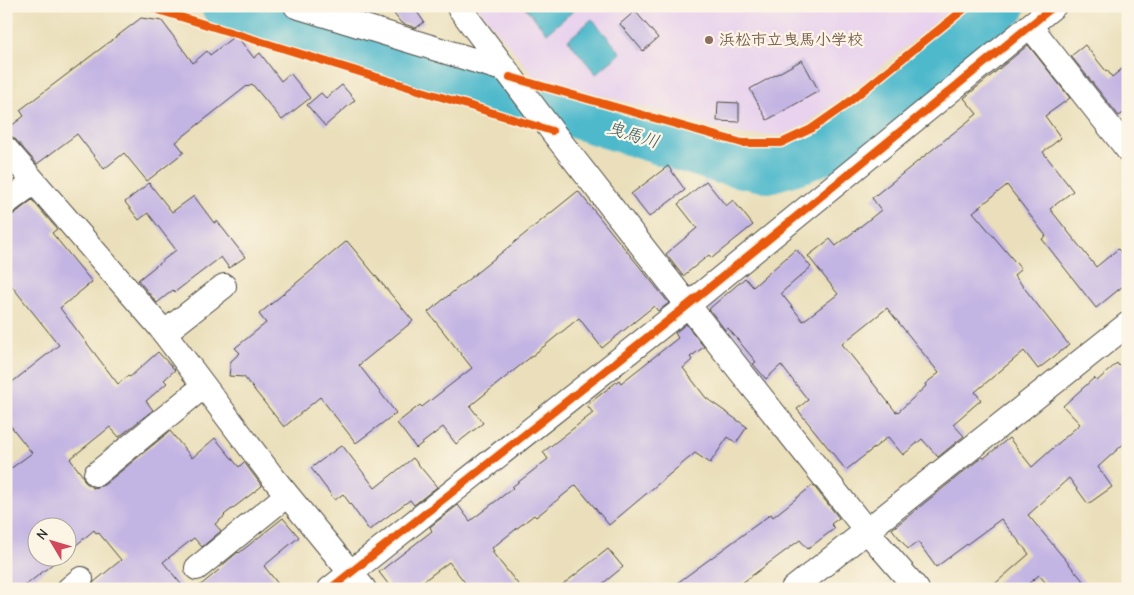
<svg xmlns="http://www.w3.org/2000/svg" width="1134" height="595" font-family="'Comic Neue','Klee One',sans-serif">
  <rect width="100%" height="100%" fill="#fcf5e5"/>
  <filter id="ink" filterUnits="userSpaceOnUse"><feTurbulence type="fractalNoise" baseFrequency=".02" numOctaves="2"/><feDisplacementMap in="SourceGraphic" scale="10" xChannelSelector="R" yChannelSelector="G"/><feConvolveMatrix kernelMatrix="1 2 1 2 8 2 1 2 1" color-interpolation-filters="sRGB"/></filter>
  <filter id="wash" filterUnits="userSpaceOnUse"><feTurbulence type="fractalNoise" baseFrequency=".0096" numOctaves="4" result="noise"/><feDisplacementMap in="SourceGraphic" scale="20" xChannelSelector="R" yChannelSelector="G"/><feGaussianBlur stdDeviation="1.12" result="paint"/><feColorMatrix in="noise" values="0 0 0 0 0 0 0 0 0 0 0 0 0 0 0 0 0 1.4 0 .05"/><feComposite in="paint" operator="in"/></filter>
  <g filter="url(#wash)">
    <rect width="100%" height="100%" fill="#eadfba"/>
    <path fill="#e8d2ee" d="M477,6H955L872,74L805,125L782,135H741L534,76Z"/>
    <path fill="#4fb9cc" stroke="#3d727c" d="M524,6H579L547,33Z
      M592,19L621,53L596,74L568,40Z"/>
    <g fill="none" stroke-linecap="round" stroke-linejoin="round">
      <path stroke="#4fb9cc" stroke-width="44" d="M223,6L721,162L768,171L802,161L821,153L1004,6"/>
    </g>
    <g id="blocks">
      <path fill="#c2b4e3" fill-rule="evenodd" d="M388,6H413L424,22L416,28L401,23Z
        M635,11L658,38L643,51L620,24Z
        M141,18L162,21L193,63L207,51L210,55L236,35L254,58L260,53L281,81L290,73L310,98L282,120L252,84L248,87L247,86L176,142L184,152L147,181L124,153L104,169L77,134L37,164L16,140L11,136H6V130L24,116L20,110Z
        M1028,45L1070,98L1045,116L1061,138L1043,152L1073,191L1050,209L1096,267L1118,249L1128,261V282L1096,308L1042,239L1046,236L1007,185L973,212L1021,269L1014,275L1069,345L1038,369L1024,351L975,392L981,400L953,424L964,436L938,457L922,439L903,455L888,437L846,470L797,409L808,400L781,365L766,379L753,364L756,362L728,328L725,330L709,309L745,278L753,287L796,249L811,267L781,293L803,321L838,294L808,256L830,239L836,246L881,210L872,198L977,114L964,98ZM887,308L939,373L925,384L926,386L898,412V411L896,412L842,344Z
        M1085,45L1106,71L1107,70L1112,77L1128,64V110L1119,116L1071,56Z
        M802,60L819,91L767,120L750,89Z
        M342,85L355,100L325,126L307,105L321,93L326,98Z
        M718,102L739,103V122L717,121Z
        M668,166L685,190L649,217L631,194Z
        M706,181L726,206L733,200L753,225L712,258L709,255L683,276L666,254L697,228L678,204Z
        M149,183L172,212L194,196L214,223L217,221L245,257L229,268L221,257L175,292L173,290L157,303L138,280L176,250L148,213L139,220L125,202Z
        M578,191L669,303L658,311L654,306L602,348L579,318L470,406L483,423L456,444L443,427L416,448L397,423L420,405L422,407L472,368L428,312Z
        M32,200L57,229L52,233L92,282L60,308L118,384L128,376L130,377L158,352L175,370L164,380L167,383L146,401L153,410L119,437L110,427L70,459L82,475L85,482L93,488L104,485L170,431L192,458L215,438L239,467L244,462L262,486L224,515L225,516L215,524L221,531L202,547L194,538L163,562L185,589H90L94,582L121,560L98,532L96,533L94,530L68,552V528H38V558H60L21,589H6V472L32,453L6,420V387L59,345L6,279V217L14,214Z
        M347,241L413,321L359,365L396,413L356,443L320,397L284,427L244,377L229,376L231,361L240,353L235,348L266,323L259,314Z
        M686,324L704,347L690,357L692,360L683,368L706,398L747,427L736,443L728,437L710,463L695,453L609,525L576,485L536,517L534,515L492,548L494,551L492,552L522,589H470L449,562L413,589H392L379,572L432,531L430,527L458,505L470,521L513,488L512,487L548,459L543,452L593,413L587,405L619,380L621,383L678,338L675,333Z
        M1128,358V440L1098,467L1112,487L1088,504L1069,478L1028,515L1090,589H1051L1039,575L1022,589H989L1029,554L1001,519L936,567L918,542L908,549L892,529L982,457L984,458L1009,438L1032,467L1080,424L1063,406L1094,378L1097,381L1117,363L1119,366Z
        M342,445L375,488L413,458L437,487L414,505L410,500L369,530L343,494L335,500L311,468Z
        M813,485L839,518L831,524L835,528L808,549L800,540L734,589H669L771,514L773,517Z
        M283,518L299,537L264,566L282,589H196L220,569L219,568L238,552L239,553Z
        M608,549L623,567L596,589H557Z"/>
    </g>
  </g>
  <g filter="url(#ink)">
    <use href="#blocks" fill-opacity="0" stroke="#484640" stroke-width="1"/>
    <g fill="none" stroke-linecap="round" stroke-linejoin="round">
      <defs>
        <path id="minor" d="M296,6L506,70
          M458,6L552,131L688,305L866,530L917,589
          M1030,26L1128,150
          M6,149L159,326L271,475L364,589
          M6,203L34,182
          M164,333L224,286
          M96,474L204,386
          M197,568L287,495
          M69,589L81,579
          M330,589L688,305L1054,6
          M793,589L1128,324"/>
      </defs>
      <use href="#minor" stroke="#484640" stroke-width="26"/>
      <use href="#minor" stroke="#fff" stroke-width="24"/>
      <defs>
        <path id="cycleway" d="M145,6L552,131
          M510,77L742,143H781L811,129L844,106L968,6
          M330,589L688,305L1054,6"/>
      </defs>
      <use href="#cycleway" stroke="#fcf5e5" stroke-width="11"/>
      <use href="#cycleway" stroke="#e8590c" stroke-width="8"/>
    </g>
  </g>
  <circle fill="#8d6e63" stroke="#fcf5e5" stroke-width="2" cx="709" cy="40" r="5"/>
  <g text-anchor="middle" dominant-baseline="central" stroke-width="4.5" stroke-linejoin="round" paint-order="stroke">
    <g font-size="16" font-weight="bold" fill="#785e54" stroke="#fcf5e5" text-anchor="start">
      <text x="719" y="40">浜松市立曳馬小学校</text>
    </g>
    <g font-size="18" font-style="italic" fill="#385d63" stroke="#fcf5e5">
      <text transform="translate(633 135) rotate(17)">曳馬川</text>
    </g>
  </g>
  <rect width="1134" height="595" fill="none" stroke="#fcf5e5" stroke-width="25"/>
  <g transform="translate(52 542) rotate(308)"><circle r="24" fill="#fcf5e5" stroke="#a8a49b"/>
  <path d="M0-4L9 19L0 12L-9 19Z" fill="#d1495b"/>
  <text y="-8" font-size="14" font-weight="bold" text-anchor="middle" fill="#2b2b2b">N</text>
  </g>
</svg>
